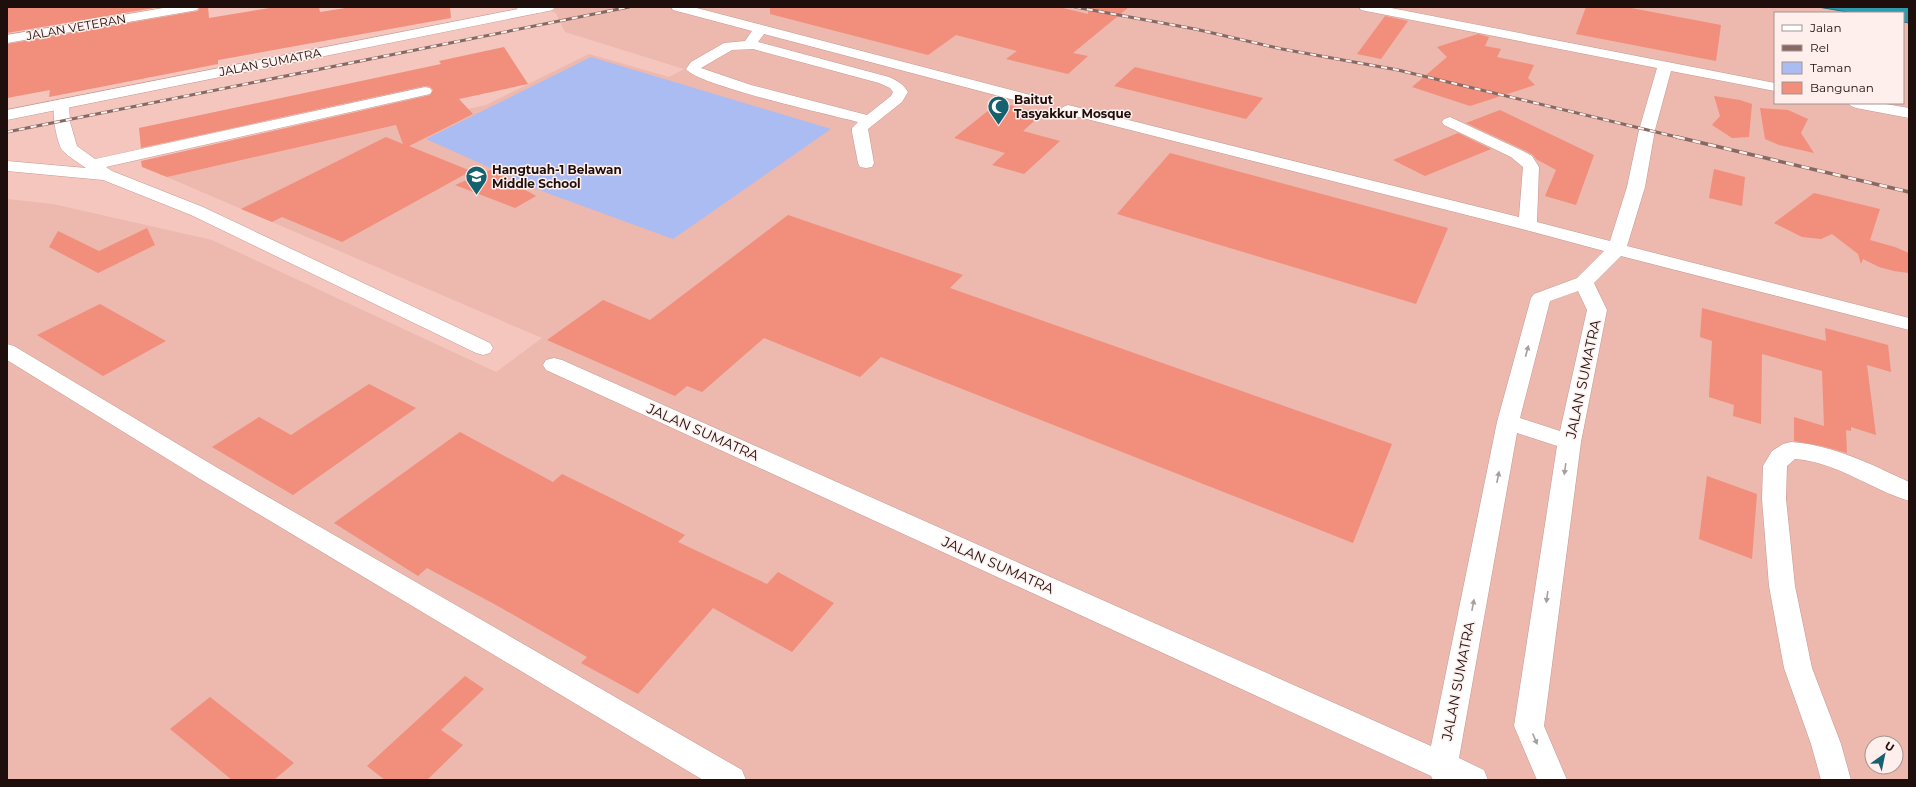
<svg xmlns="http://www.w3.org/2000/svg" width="1916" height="787" font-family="Montserrat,sans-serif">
  <rect width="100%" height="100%" fill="#f4c6bd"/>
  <path fill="#edb8ad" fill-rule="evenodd" d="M540,7H1818L1853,13H1775V103H1903V22L1909,23V780H7V199L53,204L212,240L496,372L542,338L167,177L486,105L589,54L669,77L684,69L565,32L556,13ZM1872,743H1896V767H1872Z"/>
  <path fill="#abbcf2" d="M591,57L831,129L673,239L547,193L426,139Z"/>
  <path fill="#2e9cae" stroke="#29717d" d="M1818,7H1909V23L1903,22V13H1853Z"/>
  <path fill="#f18e7c" d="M7,7H160L7,33Z
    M200,7H208L209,18L276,7H319L320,12L352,7H450L451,18L218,60V64L49,97L50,90L7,98V44L192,12L198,11Z
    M770,7H1059L1088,14V7H1129L1073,53L1088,56L1068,74L1006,59L1017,51L956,35L928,55L770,14Z
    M1586,7H1626L1721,25L1716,61L1576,34Z
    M1385,16L1408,21L1381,59L1357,54Z
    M1478,34L1489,37L1485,46L1501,49L1497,57L1534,65L1528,78L1535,85L1470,106L1412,87L1447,57L1437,47Z
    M504,47L528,84L459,99L473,114L409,146L471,171L342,242L282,217L272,222L241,209L386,137L403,144L396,125L167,177L142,167L141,161L430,95L433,90L430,87L425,86L141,148L139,128L441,64L439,61Z
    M1135,67L1263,98L1246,119L1114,86Z
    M1714,96L1740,100L1752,104L1749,137L1732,138L1712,125L1720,116Z
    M1010,105L1042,114L1023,131L1060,141L1024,174L992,165L1005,153L954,138L994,106L1006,109Z
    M1760,108L1788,110L1808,119L1801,133L1814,153L1779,145L1765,139Z
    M1500,110L1594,155L1576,205L1545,196L1556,170L1536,159L1533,155L1524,150L1466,123Z
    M1458,133L1491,149L1425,176L1393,160Z
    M1170,153L1448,228L1416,304L1117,214Z
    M1714,169L1745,177L1742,206L1709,198Z
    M490,170L536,196L515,208L455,185Z
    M1814,193L1880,209L1870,240L1895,247L1909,253V273L1894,271L1879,267L1863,259L1861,264L1858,254L1832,234L1821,239L1802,237L1774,223Z
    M788,215L963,275L950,288L1392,444L1353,543L881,357L860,377L764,338L702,392L687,386L675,396L547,340L603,300L650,320Z
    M147,228L155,245L98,273L49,247L58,231L99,251Z
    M100,304L166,341L103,376L37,335Z
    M1702,308L1826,341L1825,328L1888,345L1891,372L1867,365L1876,435L1851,427V431L1846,430L1847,453L1822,446L1794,441V417L1824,426L1822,371L1762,354L1761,424L1733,416L1734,405L1709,397L1712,341L1700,337Z
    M369,384L416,408L293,495L212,447L259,417L291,435Z
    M460,432L553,482L562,474L611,498L685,535L678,542L767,584L778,572L834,603L792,652L713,608L638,694L581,663L587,657L496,605L427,568L418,576L334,523Z
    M1707,476L1757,494L1752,559L1699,539Z
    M465,676L484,689L441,730L463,745L427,780H385L367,766Z
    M210,697L294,763L274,780H232L170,729Z"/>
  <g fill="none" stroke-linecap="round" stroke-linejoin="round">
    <defs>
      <path id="minor" d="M169,7H199L197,10L192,11L7,43V35Z
        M516,7H555L553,10C542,12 524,18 516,7Z
        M671,7H693L1034,96L1037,99L1034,102L1029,104L764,34L758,42L889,77C898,81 903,84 908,92L902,102L868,129L874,163L872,167L866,168L860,167L858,163L852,132V128L858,122C831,115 697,85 686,69L691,62L724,43L745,41L752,31L673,10ZM753,49L879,83L890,88L893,92L891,96L867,115L751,85L701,68L732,50Z
        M1359,7H1386L1775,83V91L1671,71L1655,130L1645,187L1627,246L1909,318V330L1621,256L1594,283L1607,310L1581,442L1544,726L1567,780H1537L1514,726L1557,446L1517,433L1459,758L1484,770L1488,780H1433L1431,776L546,370L543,365L546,360L554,358L562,360L1431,746L1497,422L1531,298L1534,294L1577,278L1604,251L1522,229L1063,113L1060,110L1063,107L1068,105L1519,217L1523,167L1511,157L1444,125L1442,122L1444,119L1450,117L1523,151L1532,156L1539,167L1537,222L1610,241L1627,187L1639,130L1657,68L1366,11L1361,10ZM1578,291L1587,310L1560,431L1520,418L1550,301Z
        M425,87L430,88L432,91L430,94L106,167L112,171L203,207L490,343L493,348L490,353L483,355L476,353L191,215L103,180L7,171V161L86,168C79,163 70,158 63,151C57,145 50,108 56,101L61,99L66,101L69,104L70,122L77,146L95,159Z
        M1848,103H1880L1909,108V118L1856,108L1851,106Z
        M7,344L14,346L216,467L742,770L746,780H703L200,479L7,360Z
        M1791,442C1833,445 1871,464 1909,482V501C1870,489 1837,462 1795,459L1787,466L1786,499L1795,586L1812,668L1841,744L1851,780H1821L1811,744L1784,668L1769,586L1762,499L1763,466L1772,451L1783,444Z"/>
      <path id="highway" d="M528,7H538L540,10L538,13L533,14L7,120V110Z"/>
    </defs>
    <use href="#minor" stroke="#c59991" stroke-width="1"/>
    <use href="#highway" stroke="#c59991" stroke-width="1"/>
    <use href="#minor" fill="#fff" fill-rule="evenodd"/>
    <use href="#highway" fill="#fff" fill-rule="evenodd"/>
    <defs>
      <path id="rail-far1" d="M1075,7L1195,29L1282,49L1398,70L1681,138
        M7,132L629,7"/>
      <path id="rail" d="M1677,137L1909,192"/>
    </defs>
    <use href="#rail-far1" stroke="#876963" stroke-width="3"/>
    <use href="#rail" stroke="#876963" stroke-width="3.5"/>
    <use href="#rail-far1" stroke="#feefec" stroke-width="2" stroke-dasharray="6" stroke-linecap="butt"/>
    <use href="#rail" stroke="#feefec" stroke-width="2.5" stroke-dasharray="8" stroke-linecap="butt"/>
  </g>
  <defs><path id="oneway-solid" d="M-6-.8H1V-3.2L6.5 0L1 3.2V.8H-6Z"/></defs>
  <g fill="#a59f9e">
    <use href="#oneway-solid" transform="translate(1527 351) rotate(-75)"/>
    <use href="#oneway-solid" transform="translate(1565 469) rotate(98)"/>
    <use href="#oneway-solid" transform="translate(1498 477) rotate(-79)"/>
    <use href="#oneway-solid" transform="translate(1547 597) rotate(98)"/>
    <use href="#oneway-solid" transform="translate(1473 605) rotate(-79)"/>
    <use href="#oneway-solid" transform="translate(1535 739) rotate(67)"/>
  </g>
  <defs>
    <symbol id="mosque-pin" viewBox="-11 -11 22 30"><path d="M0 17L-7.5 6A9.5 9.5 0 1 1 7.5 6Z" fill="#15616d" stroke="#feefec"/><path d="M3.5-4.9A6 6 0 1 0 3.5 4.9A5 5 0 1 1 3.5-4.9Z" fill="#fff"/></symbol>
    <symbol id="school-pin" viewBox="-11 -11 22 30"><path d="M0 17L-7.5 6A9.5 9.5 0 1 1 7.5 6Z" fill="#15616d" stroke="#feefec"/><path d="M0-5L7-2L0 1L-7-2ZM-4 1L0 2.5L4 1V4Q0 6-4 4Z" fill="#fff"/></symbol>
  </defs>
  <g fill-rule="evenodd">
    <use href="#mosque-pin" x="986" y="94" width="25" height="34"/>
    <use href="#school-pin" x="464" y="164" width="25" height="34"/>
  </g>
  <g text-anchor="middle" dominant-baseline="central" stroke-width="3" stroke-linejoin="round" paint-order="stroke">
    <g font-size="12" fill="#1e0e0c" stroke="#feefec">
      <text transform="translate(76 27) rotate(-10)">JALAN VETERAN</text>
      <text transform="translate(270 62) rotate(-11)">JALAN SUMATRA</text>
    </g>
    <g font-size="12" font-weight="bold" fill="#1e0e0c" stroke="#feefec" text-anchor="start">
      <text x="1014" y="99">Baitut<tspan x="1014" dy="14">Tasyakkur Mosque</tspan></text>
      <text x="492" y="169">Hangtuah-1 Belawan<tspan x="492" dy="14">Middle School</tspan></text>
    </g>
    <g font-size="14" fill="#1e0e0c" stroke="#feefec">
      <text transform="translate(1583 379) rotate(-78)">JALAN SUMATRA</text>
      <text transform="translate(703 432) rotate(24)">JALAN SUMATRA</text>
      <text transform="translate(998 565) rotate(24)">JALAN SUMATRA</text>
      <text transform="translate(1458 681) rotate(-79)">JALAN SUMATRA</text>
    </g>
  </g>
  <rect width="1916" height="787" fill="none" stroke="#1e0e0c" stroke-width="16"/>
  <rect x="1774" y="12" width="130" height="92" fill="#feefec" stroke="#a49592"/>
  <rect x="1782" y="25" width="20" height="6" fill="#ffffff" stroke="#a49592"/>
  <text x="1810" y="32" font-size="12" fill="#1e0e0c">Jalan</text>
  <rect x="1782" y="45" width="20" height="6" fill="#876963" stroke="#a49592"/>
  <text x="1810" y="52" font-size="12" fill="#1e0e0c">Rel</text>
  <rect x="1782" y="62" width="20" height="12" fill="#abbcf2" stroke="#a49592"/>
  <text x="1810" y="72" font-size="12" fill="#1e0e0c">Taman</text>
  <rect x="1782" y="82" width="20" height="12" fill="#f18e7c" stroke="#a49592"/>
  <text x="1810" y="92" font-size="12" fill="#1e0e0c">Bangunan</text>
  <g transform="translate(1884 755) rotate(33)"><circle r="19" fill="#feefec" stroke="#a49592"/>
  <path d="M0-3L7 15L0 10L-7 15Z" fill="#15616d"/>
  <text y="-6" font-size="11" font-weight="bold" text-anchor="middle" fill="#1e0e0c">U</text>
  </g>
</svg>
